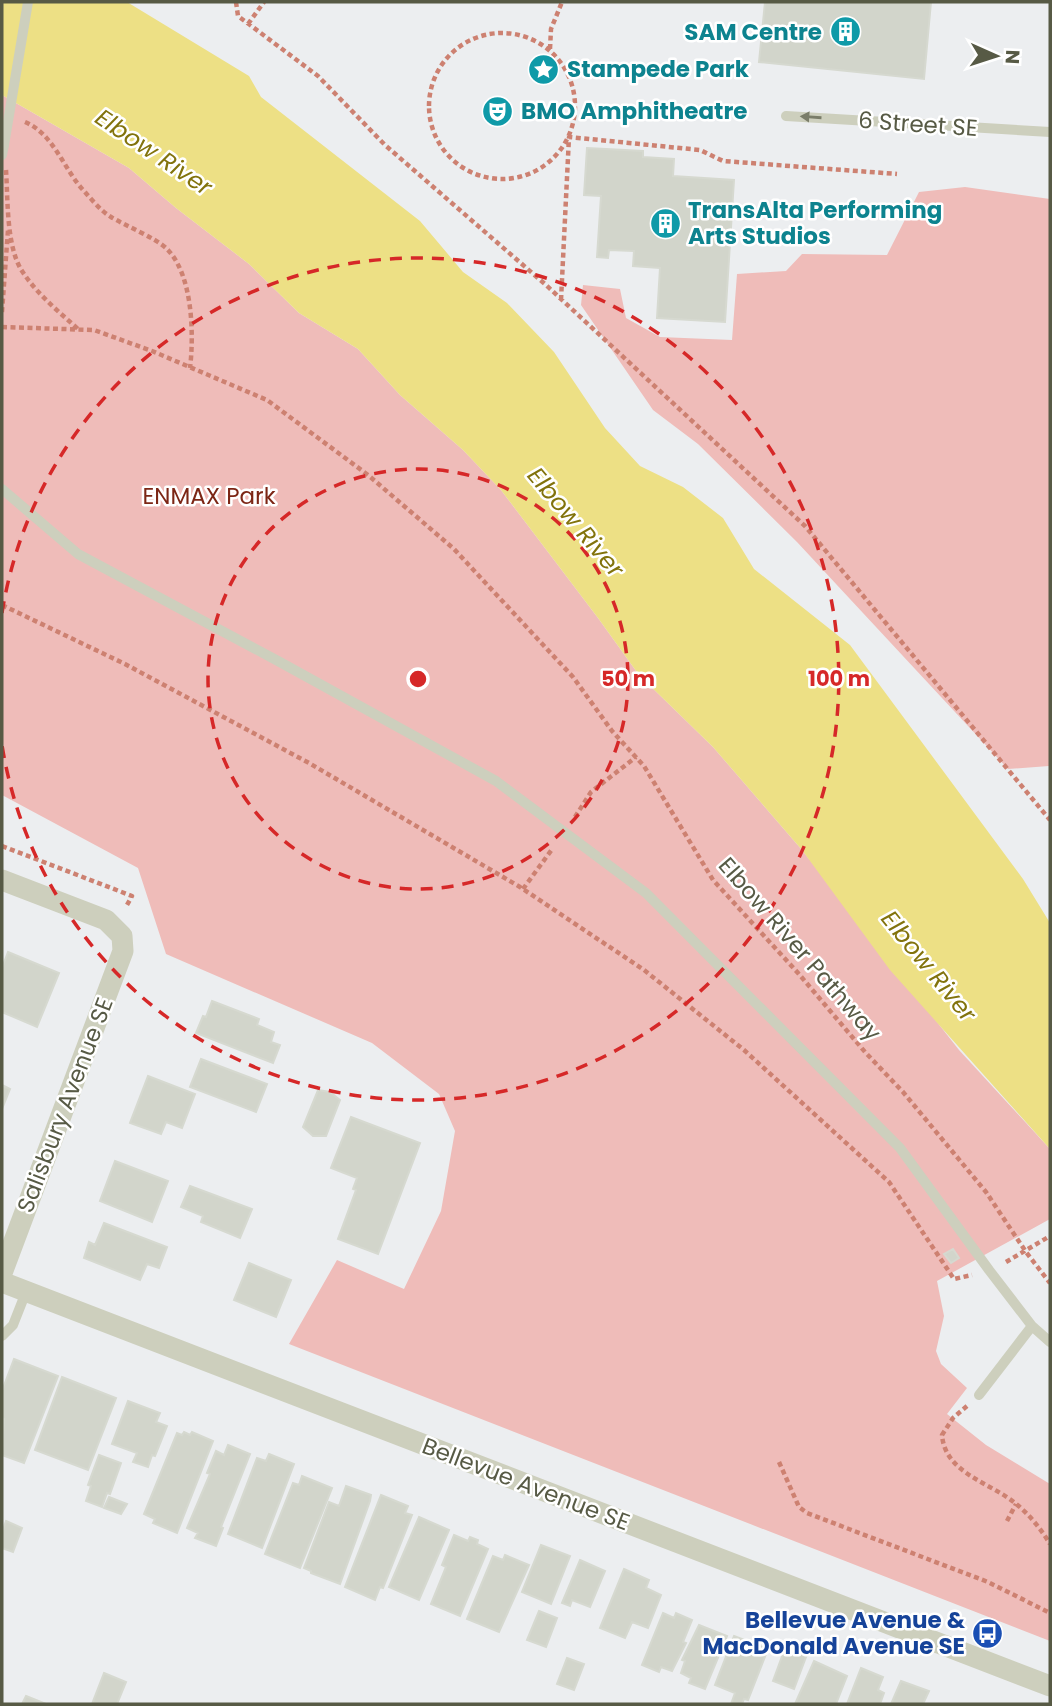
<svg xmlns="http://www.w3.org/2000/svg" width="1052" height="1706" font-family="Poppins,sans-serif">
  <rect width="100%" height="100%" fill="#eceef0"/>
  <path fill="#efbcb9" d="M2,95L129,168L176,208L249,264L299,313L358,349L400,395L463,450L501,490L598,618L639,675L713,747L802,850L959,1050L1050,1149V1219L937,1281L944,1316L936,1351L941,1364L967,1388L947,1414L986,1445L1050,1484V1641L289,1344L337,1260L404,1289L441,1211L455,1131L439,1094L372,1043L166,954L138,868L2,795Z
    M965,187L1050,199L1049,766L1008,769L797,542L698,444L653,410L581,305L583,285L620,289L626,318L660,337L732,340L737,274L786,271L802,254L887,255L919,192Z"/>
  <path fill="#ede085" d="M2,2H127L249,76L261,97L420,221L463,272L507,303L554,352L605,428L640,466L683,487L723,518L754,569L850,645L1023,879L1050,923V1149L890,970L802,850L713,747L639,675L598,618L501,490L463,450L400,395L358,349L299,313L249,264L176,208L129,168L2,95Z"/>
  <path fill="#d2d5cb" stroke="#d6d9d0" stroke-width="2" d="M765,2H931L924,79L759,62Z
    M587,148L643,151V157L674,159L673,176L734,180L725,322L657,318L660,268L633,266L634,251L609,250L608,258L597,257L601,196L584,195Z
    M8,952L59,973L37,1027L2,1012V968Z
    M212,1001L259,1019L257,1025L274,1032L271,1042L280,1045L273,1063L196,1033L203,1016L206,1017Z
    M201,1059L267,1084L256,1112L190,1087Z
    M148,1076L195,1094L182,1128L166,1122L161,1134L130,1123Z
    M2,1085L10,1089L2,1109Z
    M318,1090L330,1092L340,1100L326,1136H313L303,1127Z
    M351,1117L420,1143L378,1254L338,1239L356,1190L353,1189L357,1178L331,1168Z
    M115,1161L168,1181L152,1222L100,1201Z
    M190,1186L252,1209L240,1238L201,1222L203,1216L181,1207Z
    M104,1223L167,1247L159,1268L147,1264L140,1280L84,1258L89,1242L95,1245Z
    M953,1249L959,1258L951,1263L944,1254Z
    M249,1263L291,1280L276,1317L234,1300Z
    M14,1359L58,1376L24,1463L2,1455L4,1419L2,1418V1391Z
    M62,1377L116,1398L88,1470L35,1450Z
    M128,1401L160,1413L156,1422L167,1426L155,1456L152,1455L148,1467L133,1462L137,1453L112,1444Z
    M184,1432L190,1435L192,1432L213,1441L177,1533L153,1523L155,1519L144,1514L177,1433L182,1435Z
    M228,1445L250,1454L221,1527L223,1528L216,1546L195,1538L198,1533L187,1528L210,1474L207,1473L216,1451L224,1455Z
    M269,1454L294,1464L262,1548L228,1534L257,1458L266,1461Z
    M99,1455L121,1463L110,1494L107,1493L102,1507L86,1501L91,1486L88,1485Z
    M302,1476L332,1488L300,1568L265,1554L293,1483L299,1485Z
    M346,1486L371,1495L370,1501L340,1584L311,1573V1571L304,1568L329,1502L339,1506Z
    M381,1495L408,1506L405,1513L412,1515L383,1588L380,1587L375,1600L345,1587Z
    M109,1497L127,1504L121,1514L104,1508Z
    M419,1517L449,1530L419,1600L389,1587Z
    M6,1521L22,1528L13,1552L2,1548V1533Z
    M454,1535L468,1541L470,1537L478,1540L477,1544L488,1549L460,1616L431,1604L446,1567L442,1565Z
    M541,1545L570,1556L551,1604L522,1592Z
    M505,1555L529,1565L499,1632L467,1619L493,1556L503,1560Z
    M580,1560L605,1571L590,1607L572,1600L570,1606L562,1603Z
    M624,1569L649,1580L646,1588L661,1595L648,1628L632,1622L625,1638L600,1628Z
    M539,1611L557,1618L546,1647L527,1640Z
    M663,1613L674,1618L676,1613L692,1620L683,1642L686,1643L672,1671L661,1667L659,1672L642,1665Z
    M699,1625L727,1636L705,1689L689,1683L691,1678L681,1673L685,1661L682,1660Z
    M734,1636L768,1649L748,1700L744,1699L742,1704H731L735,1693L715,1685Z
    M788,1640L809,1649L794,1689L773,1681Z
    M567,1658L584,1664L574,1690L557,1684Z
    M814,1661L847,1676L836,1704H795Z
    M861,1668L883,1677L878,1690L884,1693L880,1704H847Z
    M104,1673L126,1682L117,1704H92Z
    M901,1681L929,1691L923,1704H891Z
    M26,1696L46,1704H22Z"/>
  <g fill="none" stroke-linecap="round" stroke-linejoin="round">
    <path stroke="#cd8171" stroke-width="4.5" stroke-dasharray="5 3.5" stroke-linecap="butt" d="M236,2L238,16L318,76L385,145L546,285L805,526L1050,820
      M248,24L264,2
      M429 106a73 73 0 1 1 146 0a73 73 0 1 1-146 0Z
      M550,49L551,29L562,2
      M25,122C54,134 64,170 84,191C92,200 101,211 111,217C126,226 156,238 167,249C193,275 194,335 190,368
      M6,170C8,199 6,246 22,271C37,294 58,311 78,329
      M561,300L569,137L700,150L723,161L897,174
      M2,312L8,230
      M2,327L94,330L152,351L267,400L368,475L454,549L573,677L612,731L644,766L713,880L798,973L865,1052L903,1092L986,1192L1026,1252L1050,1283
      M2,605L125,664L309,763L520,887L644,970L744,1050L889,1182L954,1279L972,1275
      M575,817L591,792L636,757
      M2,846L132,896L127,905
      M523,889L553,848
      M1006,1262L1050,1236
      M967,1406L953,1418L942,1435C945,1473 989,1482 1015,1503C1029,1514 1041,1529 1050,1544
      M779,1462L799,1507L807,1513L988,1582L1050,1613
      M1007,1521L1016,1504"/>
    <path stroke="#cdcfbd" stroke-width="10" d="M786,116L1050,132
      M2,155L4,145
      M2,489L78,554L278,661L496,781L646,893L900,1148L989,1270L1032,1326L1050,1342
      M2,1336L13,1325L26,1292
      M979,1395L1032,1326"/>
    <path stroke="#cdcfbd" stroke-width="21" d="M2,880L106,920L122,936L123,951L2,1273
      M2,1282L1050,1686"/>
    <path stroke="#cdcfbd" stroke-width="10" d="M4,145L28,2"/>
  </g>
  <defs><path id="oneway-solid" d="M-6-.8H1V-3.2L6.5 0L1 3.2V.8H-6Z" transform="scale(1.75)"/></defs>
  <use fill="#7a7d69" href="#oneway-solid" transform="translate(811 117) rotate(-176)"/>
  <g fill="none" stroke="#d62828" stroke-width="3.5" stroke-dasharray="12 9">
    <circle cx="418" cy="679" r="210"/>
    <path d="M2 613A421 421 0 1 1 2 745"/>
  </g>
  <defs>
    <symbol id="building-disc" viewBox="-11 -11 22 22"><circle r="9.5" fill="#0f9aa8" stroke="#fff"/><path d="M-4-6H4V6H1V3H-1V6H-4ZM-2.5-4.3h1.7v1.8h-1.7ZM.8-4.3h1.7v1.8H.8ZM-2.5-1h1.7V.8h-1.7ZM.8-1h1.7V.8H.8Z" fill="#fff"/></symbol>
    <symbol id="sight-disc" viewBox="-11 -11 22 22"><circle r="9.5" fill="#0f9aa8" stroke="#fff"/><path d="M0-6L1.8-2.2L6-1.7L2.9 1.2L3.7 5.4L0 3.3L-3.7 5.4L-2.9 1.2L-6-1.7L-1.8-2.2Z" fill="#fff"/></symbol>
    <symbol id="theatre-disc" viewBox="-11 -11 22 22"><circle r="9.5" fill="#0f9aa8" stroke="#fff"/><path d="M-5-5.5Q0-4 5-5.5V0Q5 5 0 6Q-5 5-5 0ZM-3.3-2.5H-1v1.5H-3.3ZM1-2.5H3.3v1.5H1ZM-2.8 1Q0 5.5 2.8 1Z" fill="#fff"/></symbol>
    <symbol id="bus-disc" viewBox="-11 -11 22 22"><circle r="9.5" fill="#1a4fb4" stroke="#fff"/><path d="M-5-6H5V4H4V6H2V4H-2V6H-4V4H-5ZM-3.5-4V0h7V-4ZM-3.5 1.2v1.5H-2V1.2ZM2 1.2v1.5H3.5V1.2Z" fill="#fff"/></symbol>
  </defs>
  <g fill-rule="evenodd">
    <use href="#building-disc" x="828" y="14" width="35" height="35"/>
    <use href="#sight-disc" x="526" y="52" width="35" height="35"/>
    <use href="#theatre-disc" x="480" y="94" width="35" height="35"/>
    <use href="#building-disc" x="648" y="206" width="35" height="35"/>
    <use href="#bus-disc" x="970" y="1616" width="35" height="35"/>
  </g>
  <g text-anchor="middle" dominant-baseline="central" stroke-width="5" stroke-linejoin="round" paint-order="stroke">
    <g font-size="23" font-weight="bold" fill="#0d838f" stroke="#fff" text-anchor="start">
      <text x="822" y="32" text-anchor="end">SAM Centre</text>
      <text x="567" y="69">Stampede Park</text>
      <text x="521" y="111">BMO Amphitheatre</text>
      <text x="688" y="210">TransAlta Performing<tspan x="688" dy="26">Arts Studios</tspan></text>
    </g>
    <g font-size="23" fill="#575a45" stroke="#fff">
      <text transform="translate(918 124) rotate(4)">6 Street SE</text>
      <text transform="translate(800 949) rotate(49)">Elbow River Pathway</text>
      <text transform="translate(65 1105) rotate(-69)">Salisbury Avenue SE</text>
      <text transform="translate(526 1484) rotate(21)">Bellevue Avenue SE</text>
    </g>
    <g font-size="23" fill="#7c2615" stroke="#fff">
      <text x="209" y="496">ENMAX Park</text>
    </g>
    <g font-size="23" font-weight="bold" fill="#164399" stroke="#fff" text-anchor="end">
      <text x="965" y="1620">Bellevue Avenue &amp;<tspan x="965" dy="26">MacDonald Avenue SE</tspan></text>
    </g>
    <g font-size="24" font-style="italic" fill="#82730c" stroke="#fff">
      <text transform="translate(154 152) rotate(34)">Elbow River</text>
      <text transform="translate(576 522) rotate(50)">Elbow River</text>
      <text transform="translate(929 966) rotate(51)">Elbow River</text>
    </g>
  </g>
  <circle cx="418" cy="679" r="10" fill="#d62828" stroke="#fff" stroke-width="3.5"/>
  <g font-size="21" text-anchor="middle" font-weight="bold" fill="#d62828" stroke="#fff" stroke-width="5" stroke-linejoin="round" paint-order="stroke">
    <text x="628" y="686">50 m</text>
    <text x="839" y="686">100 m</text>
  </g>
  <rect width="1052" height="1706" fill="none" stroke="#575a45" stroke-width="7"/>
  <g transform="translate(996 56) rotate(93)" stroke="#ffffff" stroke-width="5" paint-order="stroke">
  <path d="M0-5L12 26L0 18L-12 26Z" fill="#575a45"/>
  <text y="-10" font-size="19" font-weight="bold" text-anchor="middle" fill="#575a45">N</text>
  </g>
</svg>
